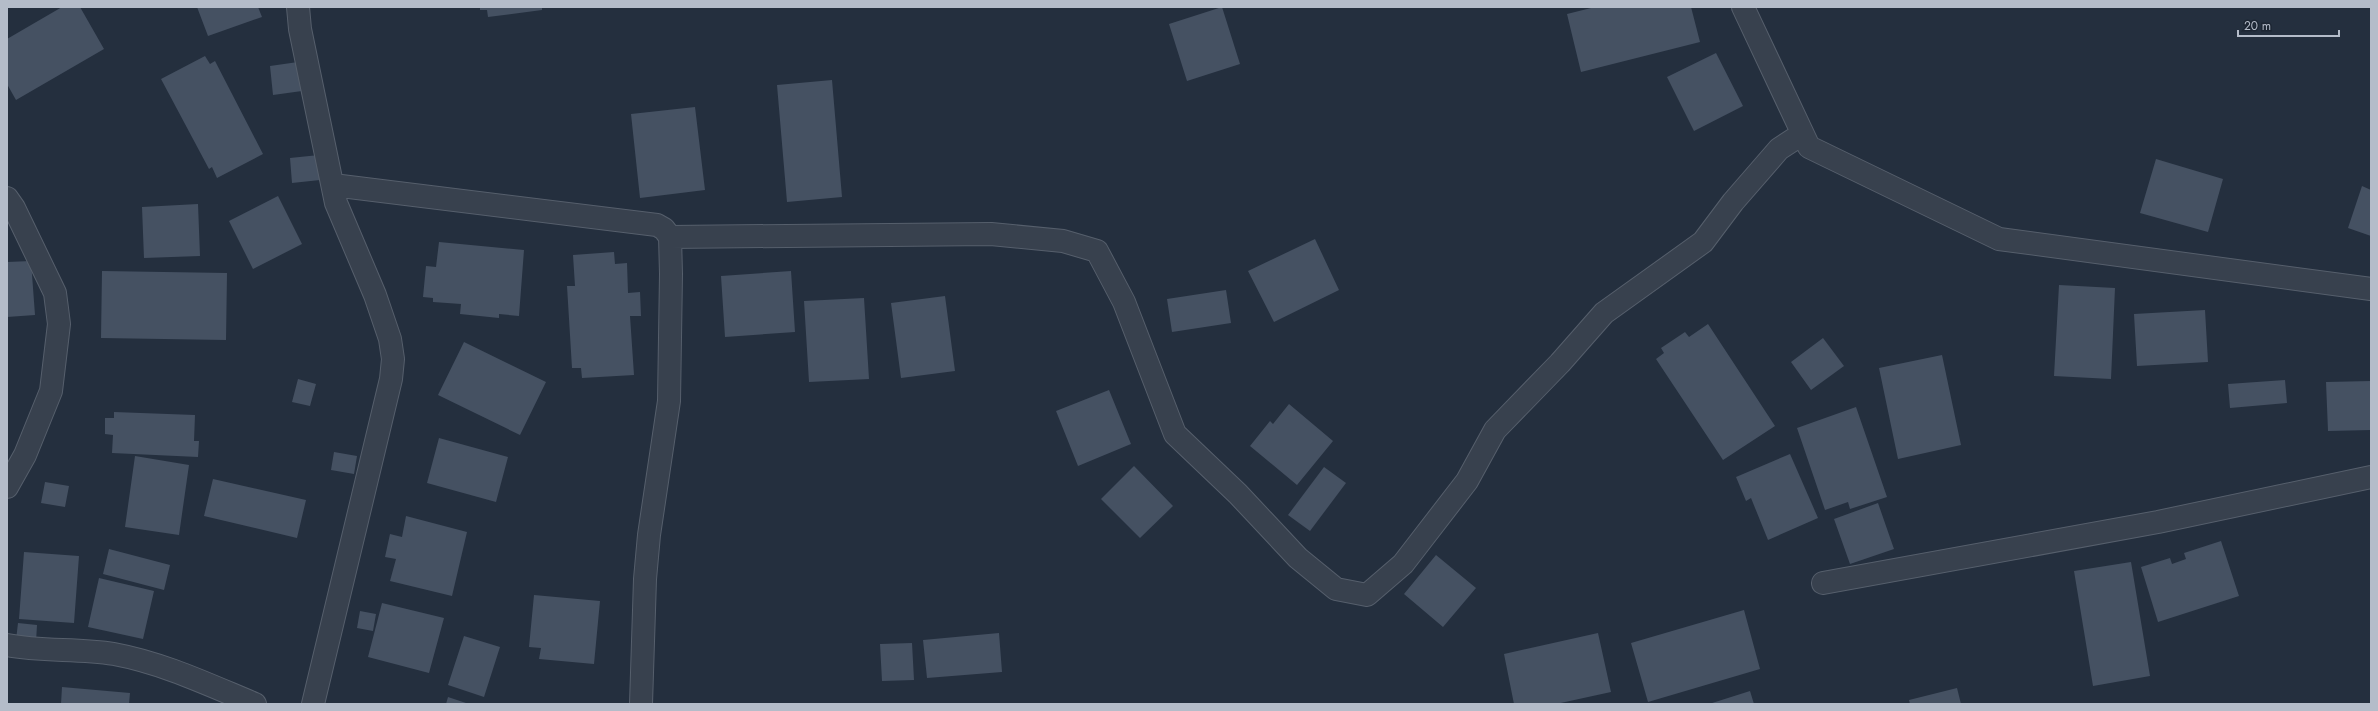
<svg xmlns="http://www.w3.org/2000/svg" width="2378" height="711" font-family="Jost,sans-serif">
  <rect width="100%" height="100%" fill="#242f3e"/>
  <path fill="#455162" d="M62,7H80L104,49L16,100L7,84V39Z
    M197,7H258L262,17L208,36Z
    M480,7H542V10L488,17L487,10H480Z
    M1222,7L1240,64L1187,81L1169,24Z
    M1595,7H1691L1700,42L1581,72L1567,14Z
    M1716,53L1743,106L1694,131L1667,77Z
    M205,56L210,64L215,61L263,154L217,178L212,167L209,169L161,79Z
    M298,62L302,91L273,95L270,66Z
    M832,80L842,197L787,202L777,85Z
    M695,107L705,190L640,198L631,114Z
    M319,155L320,180L292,183L290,158Z
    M2156,159L2223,179L2208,232L2140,213Z
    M2362,186L2371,190V236L2348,228Z
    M278,196L302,244L253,269L229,221Z
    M198,204L200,256L144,258L142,207Z
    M1315,239L1339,290L1274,322L1248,271Z
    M439,242L524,250L519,316L499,314V318L460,314L461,304L433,302V298L423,297L426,266L436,267Z
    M614,252L615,264L627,263L628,293L640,292L641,316H630L634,375L582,378L581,368H572L567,286H575L573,255Z
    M31,261L35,315L7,317V262Z
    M102,271L227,273L226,340L101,338Z
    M791,271L795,332L725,337L721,276Z
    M2059,285L2115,288L2111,379L2054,376Z
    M1226,290L1231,323L1172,332L1167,299Z
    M945,296L955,371L901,378L891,303Z
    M864,298L869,379L809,382L804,301Z
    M2205,310L2208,362L2137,366L2134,314Z
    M1708,324L1775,426L1723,460L1656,359L1664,353L1661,348L1685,332L1689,337Z
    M1823,338L1844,366L1811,390L1791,362Z
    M464,342L546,382L520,435L438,395Z
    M1942,355L1961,445L1898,459L1879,368Z
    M298,379L316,384L310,406L292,402Z
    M2285,380L2287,403L2230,408L2228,384Z
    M2371,381V430L2328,431L2326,382Z
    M1109,390L1131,444L1078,466L1056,411Z
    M1289,404L1333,441L1297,485L1250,446L1270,421L1273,424Z
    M1856,407L1887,497L1850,509L1848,502L1825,510L1797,428Z
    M114,412L195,415L194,441H199L198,457L112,453L113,435L105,434V418H114Z
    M439,438L508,457L496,502L427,483Z
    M334,452L357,456L354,474L331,470Z
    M1790,454L1818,518L1768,540L1751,498L1746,501L1736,477Z
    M135,456L189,465L179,535L125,527Z
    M1134,466L1173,506L1140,538L1101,499Z
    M1324,467L1346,483L1310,531L1288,515Z
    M213,479L306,500L297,538L204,516Z
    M45,482L69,486L65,507L41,503Z
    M1878,503L1894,549L1850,564L1834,519Z
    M406,516L467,532L452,596L390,581L396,559L385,557L390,534L402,537Z
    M2221,541L2239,596L2158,622L2141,567L2170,558L2172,564L2186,559L2184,553Z
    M109,549L170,565L164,590L103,574Z
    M24,552L79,556L74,623L19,619Z
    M1436,555L1476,588L1443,627L1404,594Z
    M2131,562L2150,676L2093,686L2074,571Z
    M99,578L154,591L143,639L88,627Z
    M534,595L600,601L594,664L539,659L541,648L529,647Z
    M382,603L444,618L429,673L368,657Z
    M1744,610L1760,669L1648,702L1631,643Z
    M360,611L376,614L373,631L357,628Z
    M18,623L37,625L36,642L16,640Z
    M999,633L1002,672L927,678L923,640Z
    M1598,633L1611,692L1556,704H1514L1504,654Z
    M464,636L500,647L484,697L448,685Z
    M912,643L914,680L882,681L880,644Z
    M62,687L130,693L129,704H61Z
    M1957,688L1961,704H1910L1909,700Z
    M1750,691L1754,704H1709Z
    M448,697L469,704H446Z"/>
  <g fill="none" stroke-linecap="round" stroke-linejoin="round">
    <defs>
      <path id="minor" d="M298,7L300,29L336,203L375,295L390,339L393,359L391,379L313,704
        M1743,7L1809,147L1999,239L2371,289
        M333,185L657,225L664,229L670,237L671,274L669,401L649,535L645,579L641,704
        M7,198L14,208L55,293L59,324L51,391L25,455L7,487
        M670,237L991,234L1063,241L1097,251L1124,302L1175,434L1238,494L1298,558L1336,589L1367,595L1403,564L1467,481L1495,430L1560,363L1604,313L1703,242L1733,202L1779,149L1802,134
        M1823,583L2158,522L2371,477
        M7,645C42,652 78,648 114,654C163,663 209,685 255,704"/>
    </defs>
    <use href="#minor" stroke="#565f6c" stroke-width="24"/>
    <use href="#minor" stroke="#38414e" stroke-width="22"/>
  </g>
  <rect width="2378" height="711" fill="none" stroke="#b4bcc9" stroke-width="16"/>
  <path d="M2238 30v6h101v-6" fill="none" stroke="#b4bcc9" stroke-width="2"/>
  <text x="2244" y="30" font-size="12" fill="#b4bcc9" stroke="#1d2633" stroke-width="3" paint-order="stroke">20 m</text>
</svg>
